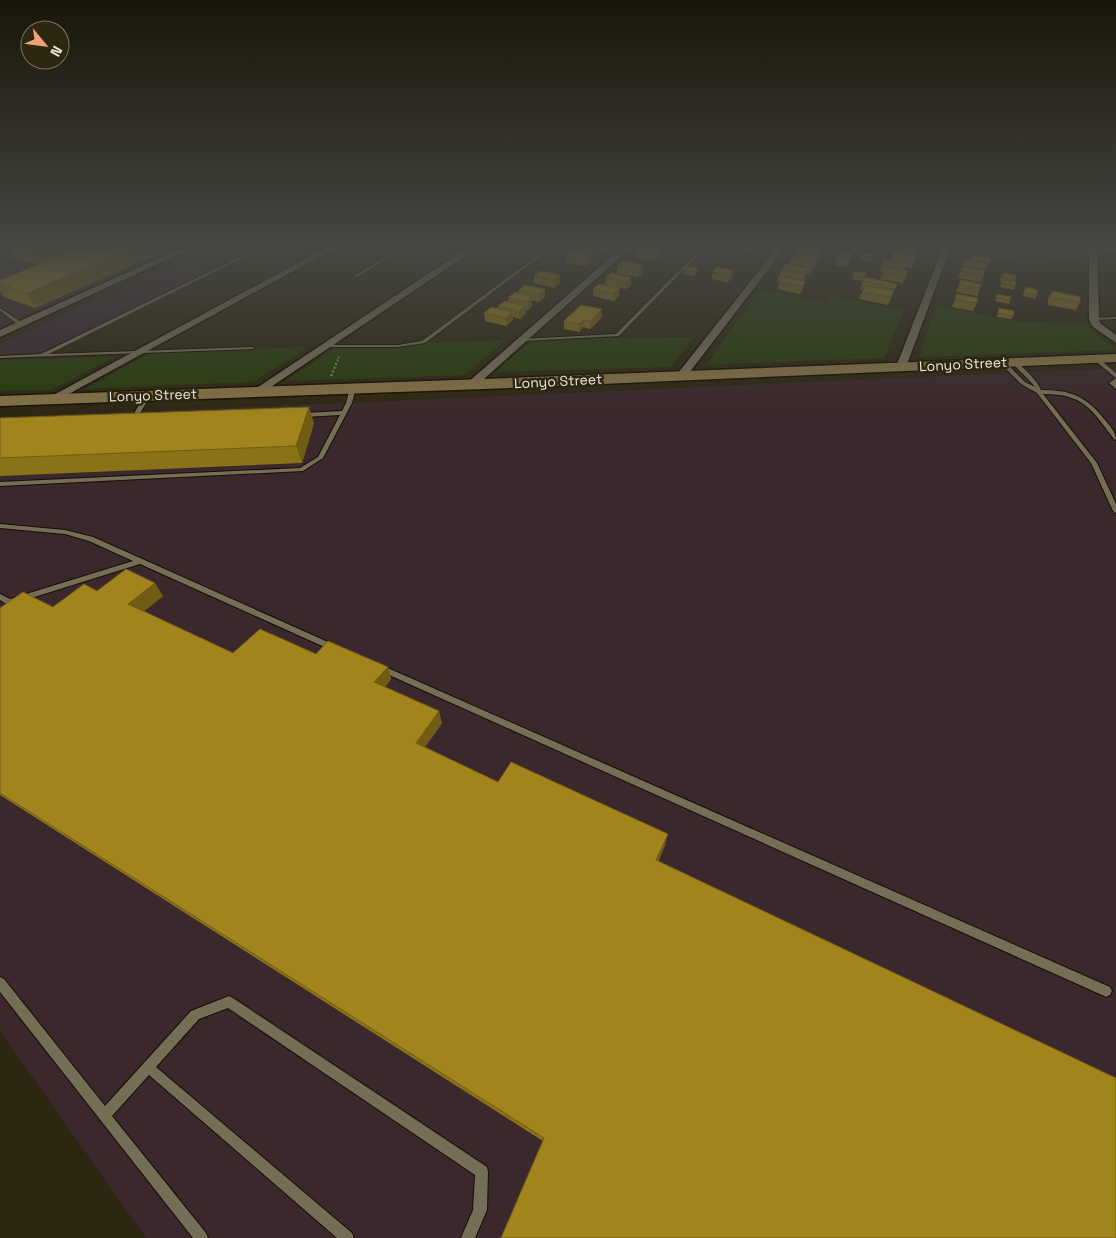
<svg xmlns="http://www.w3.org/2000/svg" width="1116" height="1238" font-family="'Space Grotesk',sans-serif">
  <rect width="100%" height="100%" fill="#2d2611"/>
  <path fill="#392832" d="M217,244H274L57,352L0,355V344Z"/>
  <path fill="#3b282c" d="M0,244H188L0,328Z
    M1116,368V1238H146L0,1031V417L393,401Z"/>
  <path fill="#283c0d" d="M957,244H1042L1083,251V263L1026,253L1021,264L954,252Z
    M760,290L828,303L831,296L904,310L884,358L706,365Z
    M936,305L1012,321L1084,324L1116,350L919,357Z
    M694,337L670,367L495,372L533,339Z
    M505,340L465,375L285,381L338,346Z
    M305,347L304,350L253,382L84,389L152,352Z
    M114,357L51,390L0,391V360Z"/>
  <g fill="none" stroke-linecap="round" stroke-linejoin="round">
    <defs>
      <path id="lane" d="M19,244H24L7,251L0,260C0,249 10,247 19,244Z
        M266,244H271L49,354L252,347L254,348V349L0,358V356L41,354Z
        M407,244H412L357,277L354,276Z
        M553,244H557L425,343L398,347H326L324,346L326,345H398L422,341Z
        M705,244H709L619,336L522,341L520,340L522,339L616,334Z
        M0,308L24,324V326H20L0,311Z
        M1116,317V319L1094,320L1092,319L1094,318Z
        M1094,358H1098L1116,373V378L1094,360Z
        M1012,361H1016C1025,370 1036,378 1041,390C1071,390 1086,396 1105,420C1110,426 1116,432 1116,440L1114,439C1091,409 1084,394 1043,394L1097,463L1116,504V513L1113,511L1091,463L1037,393L1021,384L1000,363L1005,362L1025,382L1035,387L1030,381L1012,363Z
        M1116,378V389L1109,383Z
        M353,386L356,388L352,403L323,458L303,471L0,486V482L300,468L318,457L340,415L304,417L301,415L304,413L342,411L346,403L350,388Z
        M148,393L151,395L136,420L135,421H131L130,420L145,395Z
        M0,524L65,530L93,537L337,646L338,648L337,650H331L140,564L12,604H6L0,600V594L10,599L133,561L89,541L65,534L0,528Z
        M381,665L1110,987L1112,991L1110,995L1106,997L1102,995L378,670L377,668L378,666Z
        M0,977L4,979L105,1106L191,1011L229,996L233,998L487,1167L488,1172L487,1210L475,1238H461L473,1210L475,1175L228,1008L199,1019L156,1067L352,1233L354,1238H337L149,1075L112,1116L206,1233L208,1238H193L0,992Z"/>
      <path id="street" d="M190,244H201L0,337V330Z
        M333,244H343L56,401L52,402L46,399Z
        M473,244H483L262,393H254L252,391Z
        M626,244H635L475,387H467L465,385L467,383Z
        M780,244H788L686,377H678L676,375L678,373Z
        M944,244H952L906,367L905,369H897L896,367Z
        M1089,244H1097L1099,319L1100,323L1116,335V343L1092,326L1089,319Z"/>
      <path id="secondary" d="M1085,244H1116V252L1091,247Z
        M1116,354V362L484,389L0,406V396L484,379Z"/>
    </defs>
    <use href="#lane" stroke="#150f00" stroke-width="2"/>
    <use href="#street" stroke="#150f00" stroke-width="3"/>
    <use href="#secondary" stroke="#150f00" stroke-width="3"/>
    <path stroke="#817b6a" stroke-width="2" stroke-dasharray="1 1" stroke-linecap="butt" d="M338,358L339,356"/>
    <path stroke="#817b6a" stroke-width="2.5" stroke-dasharray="2 2" stroke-linecap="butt" d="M331,376L339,357"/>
    <use href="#lane" fill="#756d56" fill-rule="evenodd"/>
    <use href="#street" fill="#756d56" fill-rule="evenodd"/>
    <use href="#secondary" fill="#857246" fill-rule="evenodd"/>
  </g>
  <path fill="#8a7218" d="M6,244H180L35,308L4,297L0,291V280L38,265L14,258Z
    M583,244H603L608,247L603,251L597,250L596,253L590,259V262L585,266L565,262L566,255L576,252V250Z
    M656,244H672L670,246Z
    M735,244H758L757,247L754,251L734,247Z
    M803,244H830L824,252H823L809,274H807L804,280H803V289L800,294L778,289L779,282H777L779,275L783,269L789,265Z
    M866,244H879L878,245H877L875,250L864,248Z
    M901,244H920L912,268L906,267L904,270L908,271L903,283L880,279L883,272L880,271L882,264L890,261L894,252L897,253Z
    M636,250H660V257L655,261L635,258Z
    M971,255L989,263L985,270L984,275L981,282L958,278L965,260L968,261Z
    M837,256L851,258L846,267L835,265L837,260H836Z
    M860,256L872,258L870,262L859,260Z
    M643,265L642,273L638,277L617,273L618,266Z
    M684,270L697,272L694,276L683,274Z
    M733,270L732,278L728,282L711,279L713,272Z
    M540,271L560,283L554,288L534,283V276Z
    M866,273L863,281L852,279L853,275Z
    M1003,273L1016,279L1015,282V286L1014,290L1000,287L1001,281L1000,280L1001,276Z
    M606,277H631V284L626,289L605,285Z
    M961,280L980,288L977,296L956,292Z
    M863,281L897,284L888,305L859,299L863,289H860Z
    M599,284L619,296L614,301L593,296V289Z
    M1026,287L1037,295L1035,299L1023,296L1024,291Z
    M545,289V297L539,302L532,300V306L528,310L526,309V313L520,319L513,317V320L506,326L485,321L484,313L498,309V306L508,302V298L519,293V290Z
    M1052,291L1080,302L1076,310L1048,305V299Z
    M957,294L977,303L973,311L952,307Z
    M997,294L1010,300L1009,304L995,301Z
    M999,308L1013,316L1011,319L997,317Z
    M602,309V317L590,329L583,327L579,332L564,329V321Z
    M0,418L314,423L302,463L0,476Z
    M97,591L163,596L144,611L233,653L316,654L388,667L391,679L385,687L442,723L425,747L498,782L665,845L543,1141L0,795V608L53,607Z"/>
  <path fill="#715c14" d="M52,244H95L40,266L32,252Z
    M142,244H180L35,308L27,293Z
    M603,244H608V247L603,251Z
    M755,244H758L757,247L754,251Z
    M827,244H828L827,248L824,252Z
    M597,246L596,253L590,259V262L585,266V259L589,255V252Z
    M825,246L823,253L820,258L822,250Z
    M660,250V257L655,261L656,254Z
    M821,252L819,259L817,263L819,256Z
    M818,257L816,265L813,269L815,262Z
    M814,263L812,270L809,274L811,267Z
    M643,265L642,273L638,277V270Z
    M698,268L697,272L694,276V272Z
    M808,268L806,276L804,280L805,273Z
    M733,270L732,278L728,282L730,275Z
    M560,275V283L554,288V280Z
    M631,277V284L626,289V282Z
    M805,281L803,289L800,294L802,286Z
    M620,288L619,296L614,301V293Z
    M545,289V297L539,302V294Z
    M532,296V306L528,310V302L529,298Z
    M526,306V313L520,319L519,311Z
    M602,309V317L590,329V321Z
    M512,312L513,320L506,326V318Z
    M584,320L583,327L579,332V324Z
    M309,407L314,423L302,463L296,446Z
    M155,583L163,596L137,617L128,604Z
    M388,667L391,679L378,695L374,682Z
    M439,711L442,723L419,755L416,743Z
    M668,834L665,845L654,870L656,860Z"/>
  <path fill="#a1841c" stroke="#715c14" d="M7,244H52L32,252Z
    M91,244H142L27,293L0,284V280Z
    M583,244H585L597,246L589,252L576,250Z
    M803,244H811L825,246L822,250L801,247Z
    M866,244H877L876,246Z
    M900,244L918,247L917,252L898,248Z
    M641,246L660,250L656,254L636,250Z
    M800,248L821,252L819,256L797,252Z
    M571,251L590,255L585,259L566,255Z
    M840,252L852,254L850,258L837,256Z
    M894,252L916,256L914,261L892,257Z
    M796,253L818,257L815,262L793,258Z
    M862,253L873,255L871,258L860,256Z
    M971,255L990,258L989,263L969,259Z
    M839,258L849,260L847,264L836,262Z
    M792,259L814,263L811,267L789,263Z
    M884,259L907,263L905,268L882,264Z
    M965,260L987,264L986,269L963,265Z
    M623,261L643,265L638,270L618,266Z
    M786,264L808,268L805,273L783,269Z
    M687,266L698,268L694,272L684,270Z
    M716,267L733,270L730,275L713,272Z
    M885,267L908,271L906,275L883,271Z
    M965,267L985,270L984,275L961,271V268Z
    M782,270L804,274L801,279L779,275Z
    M540,271L560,275L554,280L534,276Z
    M855,271L866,273L864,277L853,275Z
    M611,273L631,277L626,282L606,277Z
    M1003,273L1016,275V279L1002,277Z
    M783,277L805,281L802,286L779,282Z
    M865,277L897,284L895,289L882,287V285L863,281Z
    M1002,279L1016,282L1015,286L1001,283Z
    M961,280L981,284L980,288L959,285Z
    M599,284L620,288L614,293L593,289Z
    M525,285L545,289L539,294L519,290Z
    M865,286L894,291L891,297L862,292Z
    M1026,287L1038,290L1037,295L1025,293Z
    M1052,291L1080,297V302L1052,297Z
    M515,292L532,296L529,298L532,299L528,302L508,298Z
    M957,294L978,298L977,303L955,299Z
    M997,294L1011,297L1010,300L996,297Z
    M505,301L526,306L519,311L498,306Z
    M581,305L602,309L590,321L584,320L579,324L564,321Z
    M491,307L512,312L506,318L484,313Z
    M999,308L1014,311L1013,316L998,313Z
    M309,407L296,446L0,458V418Z
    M126,569L155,583L128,604L233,653L260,629L316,654L328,641L388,667L374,682L439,711L416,743L498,782L511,762L668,834L656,860L1116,1078V1238H501L544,1138L0,793V608L23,592L53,607L84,584L97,591Z"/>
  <linearGradient id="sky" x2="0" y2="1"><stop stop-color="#191509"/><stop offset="0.59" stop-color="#464743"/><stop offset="1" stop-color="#464743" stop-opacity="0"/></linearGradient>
  <rect width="1116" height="417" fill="url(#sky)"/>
  <g text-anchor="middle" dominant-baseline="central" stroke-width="5" stroke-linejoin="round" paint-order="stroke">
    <g font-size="14" fill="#eae6d9" stroke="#2d2611">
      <text transform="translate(963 364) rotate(-3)">Lonyo Street</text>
      <text transform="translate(558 381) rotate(-3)">Lonyo Street</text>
      <text transform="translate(153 395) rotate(-2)">Lonyo Street</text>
    </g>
  </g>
  <g transform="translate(45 45) rotate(119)"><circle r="24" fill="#2d2611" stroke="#797361"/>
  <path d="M0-4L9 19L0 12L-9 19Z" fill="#efa377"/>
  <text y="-8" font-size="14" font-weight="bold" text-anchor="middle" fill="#eae6d9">N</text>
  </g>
</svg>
